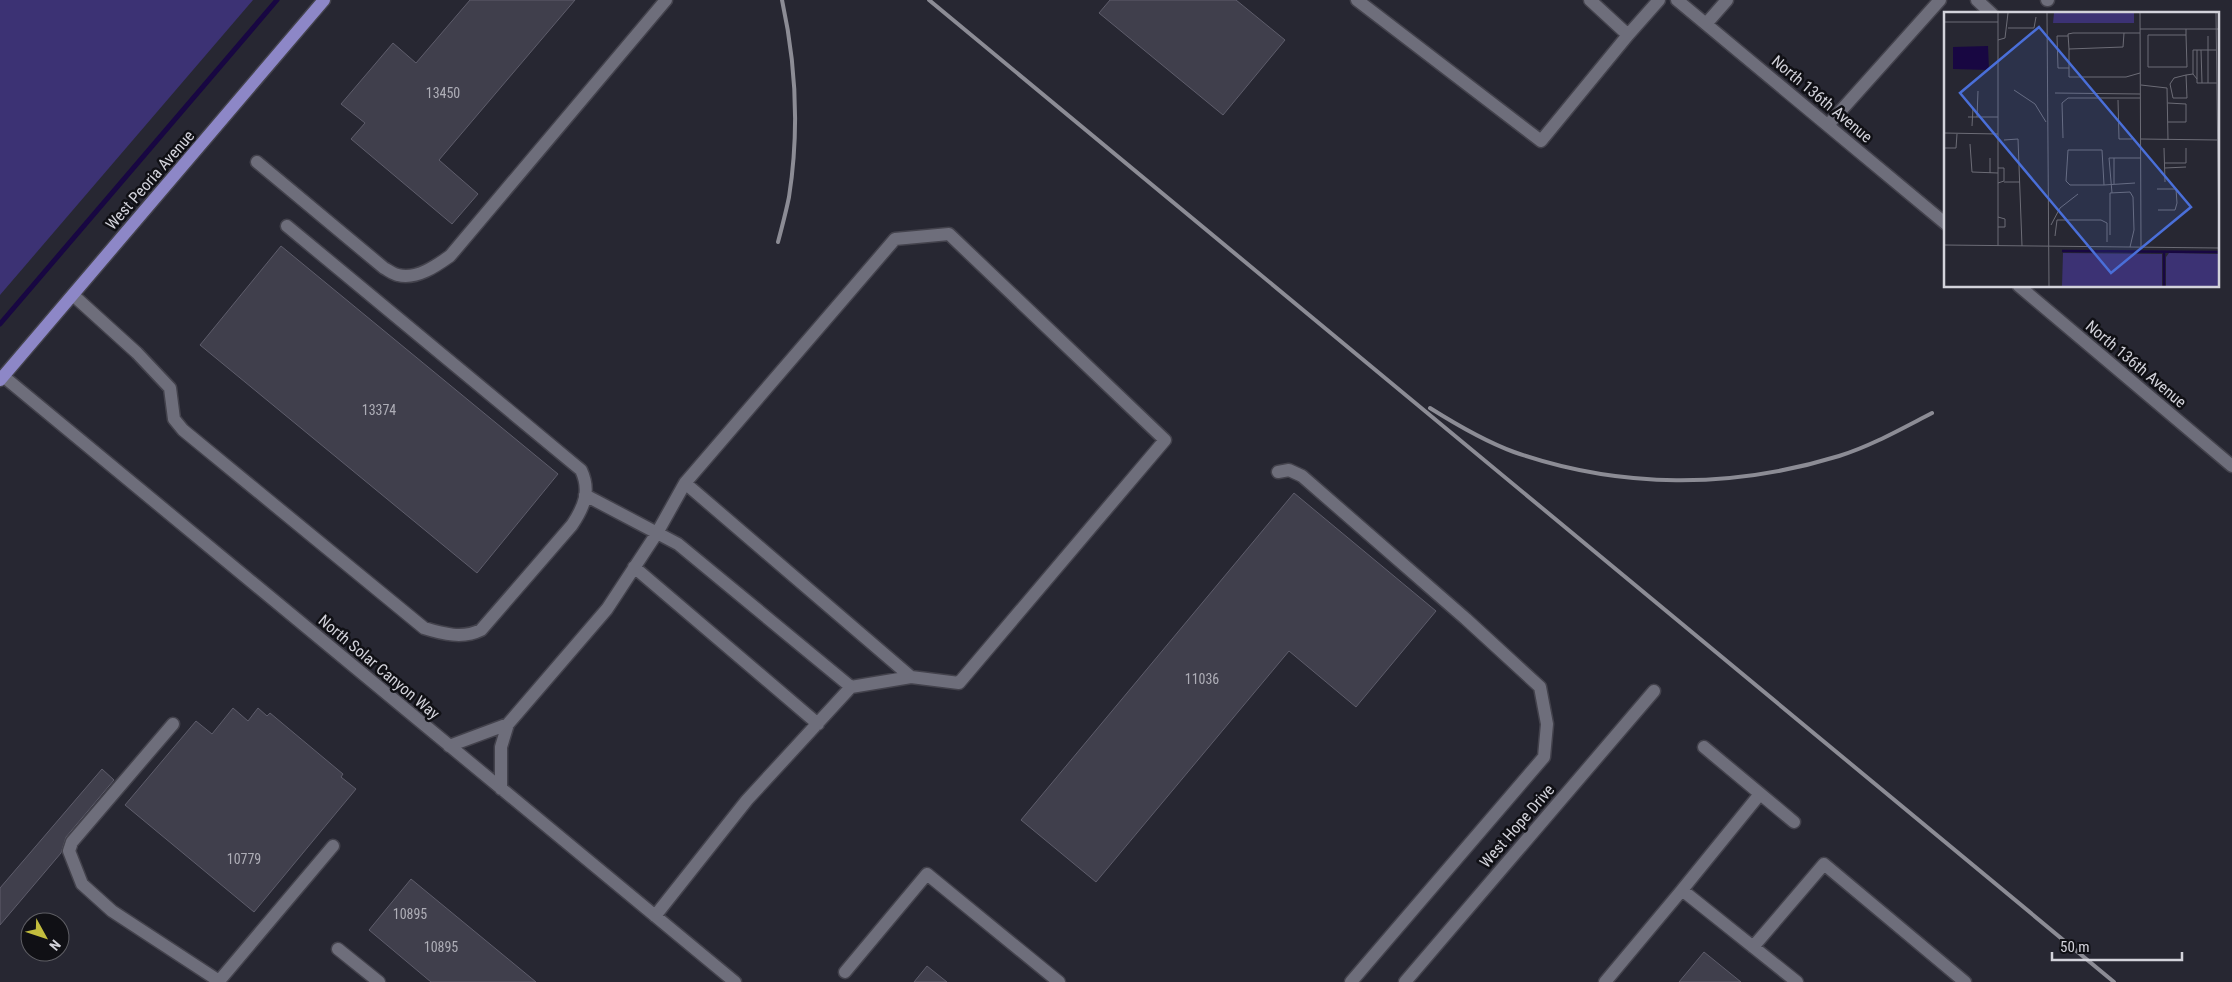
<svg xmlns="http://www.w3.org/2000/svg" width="2232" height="982" font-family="'Roboto Condensed',sans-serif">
  <rect width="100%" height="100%" fill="#272732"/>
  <path fill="#3c3274" d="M0,0H253L0,295Z"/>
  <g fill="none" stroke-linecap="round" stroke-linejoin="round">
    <path stroke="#180742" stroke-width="5" d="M0,324L277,0"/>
  </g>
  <path fill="#403f4c" stroke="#5e5d6b" d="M470,0H575L439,160L478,194L452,224L351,139L365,123L341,104L393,43L416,63Z
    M1110,0H1236L1285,40L1223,115L1099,13Z
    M281,246L558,474L477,573L200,345Z
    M1294,493L1436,611L1356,707L1289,651L1096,882L1021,820Z
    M233,708L248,721L258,708L267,716L270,713L343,774L341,777L356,789L254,912L125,805L196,721L212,734Z
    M102,769L114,780L66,837L61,853L0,925V888Z
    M411,879L536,982H431L369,930Z
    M1704,952L1741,982H1679Z
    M927,966L947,982H914Z"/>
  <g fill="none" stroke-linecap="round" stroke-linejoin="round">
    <defs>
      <path id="minor" d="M1357,0L1541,141L1628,35
        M1590,0L1628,35L1659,0
        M1677,0L1946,224
        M1977,0L1992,14
        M2047,0H2048
        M1706,24L1727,0
        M1828,125L1940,0
        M257,162L384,268C388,270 393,274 398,275C416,280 436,266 450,256L666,0
        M2019,286L2232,466
        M73,295L137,353L170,388L174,419L183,430L424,628C443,634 463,639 481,630L572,525C584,507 591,491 581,470L287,226
        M3,376L735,982
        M1278,472L1289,470L1302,476L1466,619L1540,687L1547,724L1544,757L1351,982
        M585,495L678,544L851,687L747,800L655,916
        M634,567L818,724
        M851,687L911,677
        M173,724L72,842L69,851L82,884L112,911L219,981L333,846
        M508,724L607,609L657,533L685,483L895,239L949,234L1165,440L959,683L911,677L685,483
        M449,746L508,724L501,747V789
        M1704,747L1794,822
        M1682,890L1760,794
        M1753,947L1824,864L1965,982
        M338,949L379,982
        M845,972L927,874L1059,982
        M1405,982L1654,691
        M1605,982L1682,890L1797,982"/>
      <path id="major" d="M0,380L324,0"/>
    </defs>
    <use href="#minor" stroke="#43424c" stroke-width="15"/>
    <use href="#major" stroke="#43424c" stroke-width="15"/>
    <use href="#minor" stroke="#6e6e7b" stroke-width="12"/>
    <use href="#major" stroke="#8d87c7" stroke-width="12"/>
    <path stroke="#8c8c95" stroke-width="4" d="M929,0L2114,982
      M778,242C782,227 786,212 789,197C799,133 796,64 782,0
      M1430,408C1457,425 1484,441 1514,452C1620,489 1732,489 1839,456C1871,446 1901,429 1932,413"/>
  </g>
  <g text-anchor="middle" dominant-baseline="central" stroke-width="5" stroke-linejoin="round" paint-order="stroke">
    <g font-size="14" fill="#aeaeb7">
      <text x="443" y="93">13450</text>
      <text x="379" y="410">13374</text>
      <text x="1202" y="679">11036</text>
      <text x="244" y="859">10779</text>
      <text x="410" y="914">10895</text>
      <text x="441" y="947">10895</text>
    </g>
    <g font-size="16" fill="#d3d3db" stroke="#101015">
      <text transform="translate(1822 99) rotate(40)">North 136th Avenue</text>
      <text transform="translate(150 180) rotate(-49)">West Peoria Avenue</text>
      <text transform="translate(2136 364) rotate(40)">North 136th Avenue</text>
      <text transform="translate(379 667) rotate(40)">North Solar Canyon Way</text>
      <text transform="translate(1517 826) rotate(-49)">West Hope Drive</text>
    </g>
  </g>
  <g transform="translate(1944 12)">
    <rect width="275" height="275" fill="#272732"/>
    <path d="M110,1H190V11H109ZM119,241L218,242V274H118ZM225,241L275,242V274H222V245Z" fill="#3c3274"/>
    <path d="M9,35L44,34L45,58L9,57Z" fill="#180742"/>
    <path fill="none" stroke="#180742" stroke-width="2.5" d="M118,239L275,240M220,240V274"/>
    <path fill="none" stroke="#6c6c76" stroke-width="1" d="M54,1V234M103,1L105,274M196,1L197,235M272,1L275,236M0,10H54M64,16H90L92,5M196,17H275M242,17V23L243,55H204V23H242M180,21L179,35L125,37L124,22L129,21H196M124,24H113L114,56H125M264,24V71H273M54,28L61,26L64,1M125,37V65H182L196,61M253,38V71H264M257,38L258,71M249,62V38H272M242,63L243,86H229L226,72L230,66L242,63L249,62L253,67M197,73L223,76L224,128M70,78L91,92L102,110M111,81L196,82M174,88L175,127H188M224,91L242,92V110H224M24,105H54M33,105L34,79M28,114L29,96M0,121L54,122M119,126L118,91L124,86H196M197,127L274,128M60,128L74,127L78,234M26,132L28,160L54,161M0,136H12L13,122M220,136L221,170M46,146V161M221,151H242V136M54,156H60V169L54,171M221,156L242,155M60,170H76M170,172V146M160,173L158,138H124L122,169L126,173H160L191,171M213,177H232L233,191L231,198H214M168,181L165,146H197M54,205L61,207V215H54M107,213L116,196L134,182M166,223V181L186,180L189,185L190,218L186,235M111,224L113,208H157L163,211V230M0,233L275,236"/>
    <path fill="#4a6fd9" fill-opacity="0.15" stroke="#4a6fd9" stroke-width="2.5" d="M95,15L247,195L167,261L16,81Z"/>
    <rect width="275" height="275" fill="none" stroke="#d3d3db" stroke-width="2.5"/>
  </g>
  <g transform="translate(45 937) rotate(130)"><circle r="24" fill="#101015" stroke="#5e5e64"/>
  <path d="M0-4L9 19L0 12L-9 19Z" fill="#c3bd3e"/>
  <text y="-8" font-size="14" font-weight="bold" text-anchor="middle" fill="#d3d3db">N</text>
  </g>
  <path d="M2052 952v8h130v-8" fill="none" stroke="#d3d3db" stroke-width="2.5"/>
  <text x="2060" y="952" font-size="15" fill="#d3d3db" stroke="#101015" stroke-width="4" paint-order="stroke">50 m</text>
</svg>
